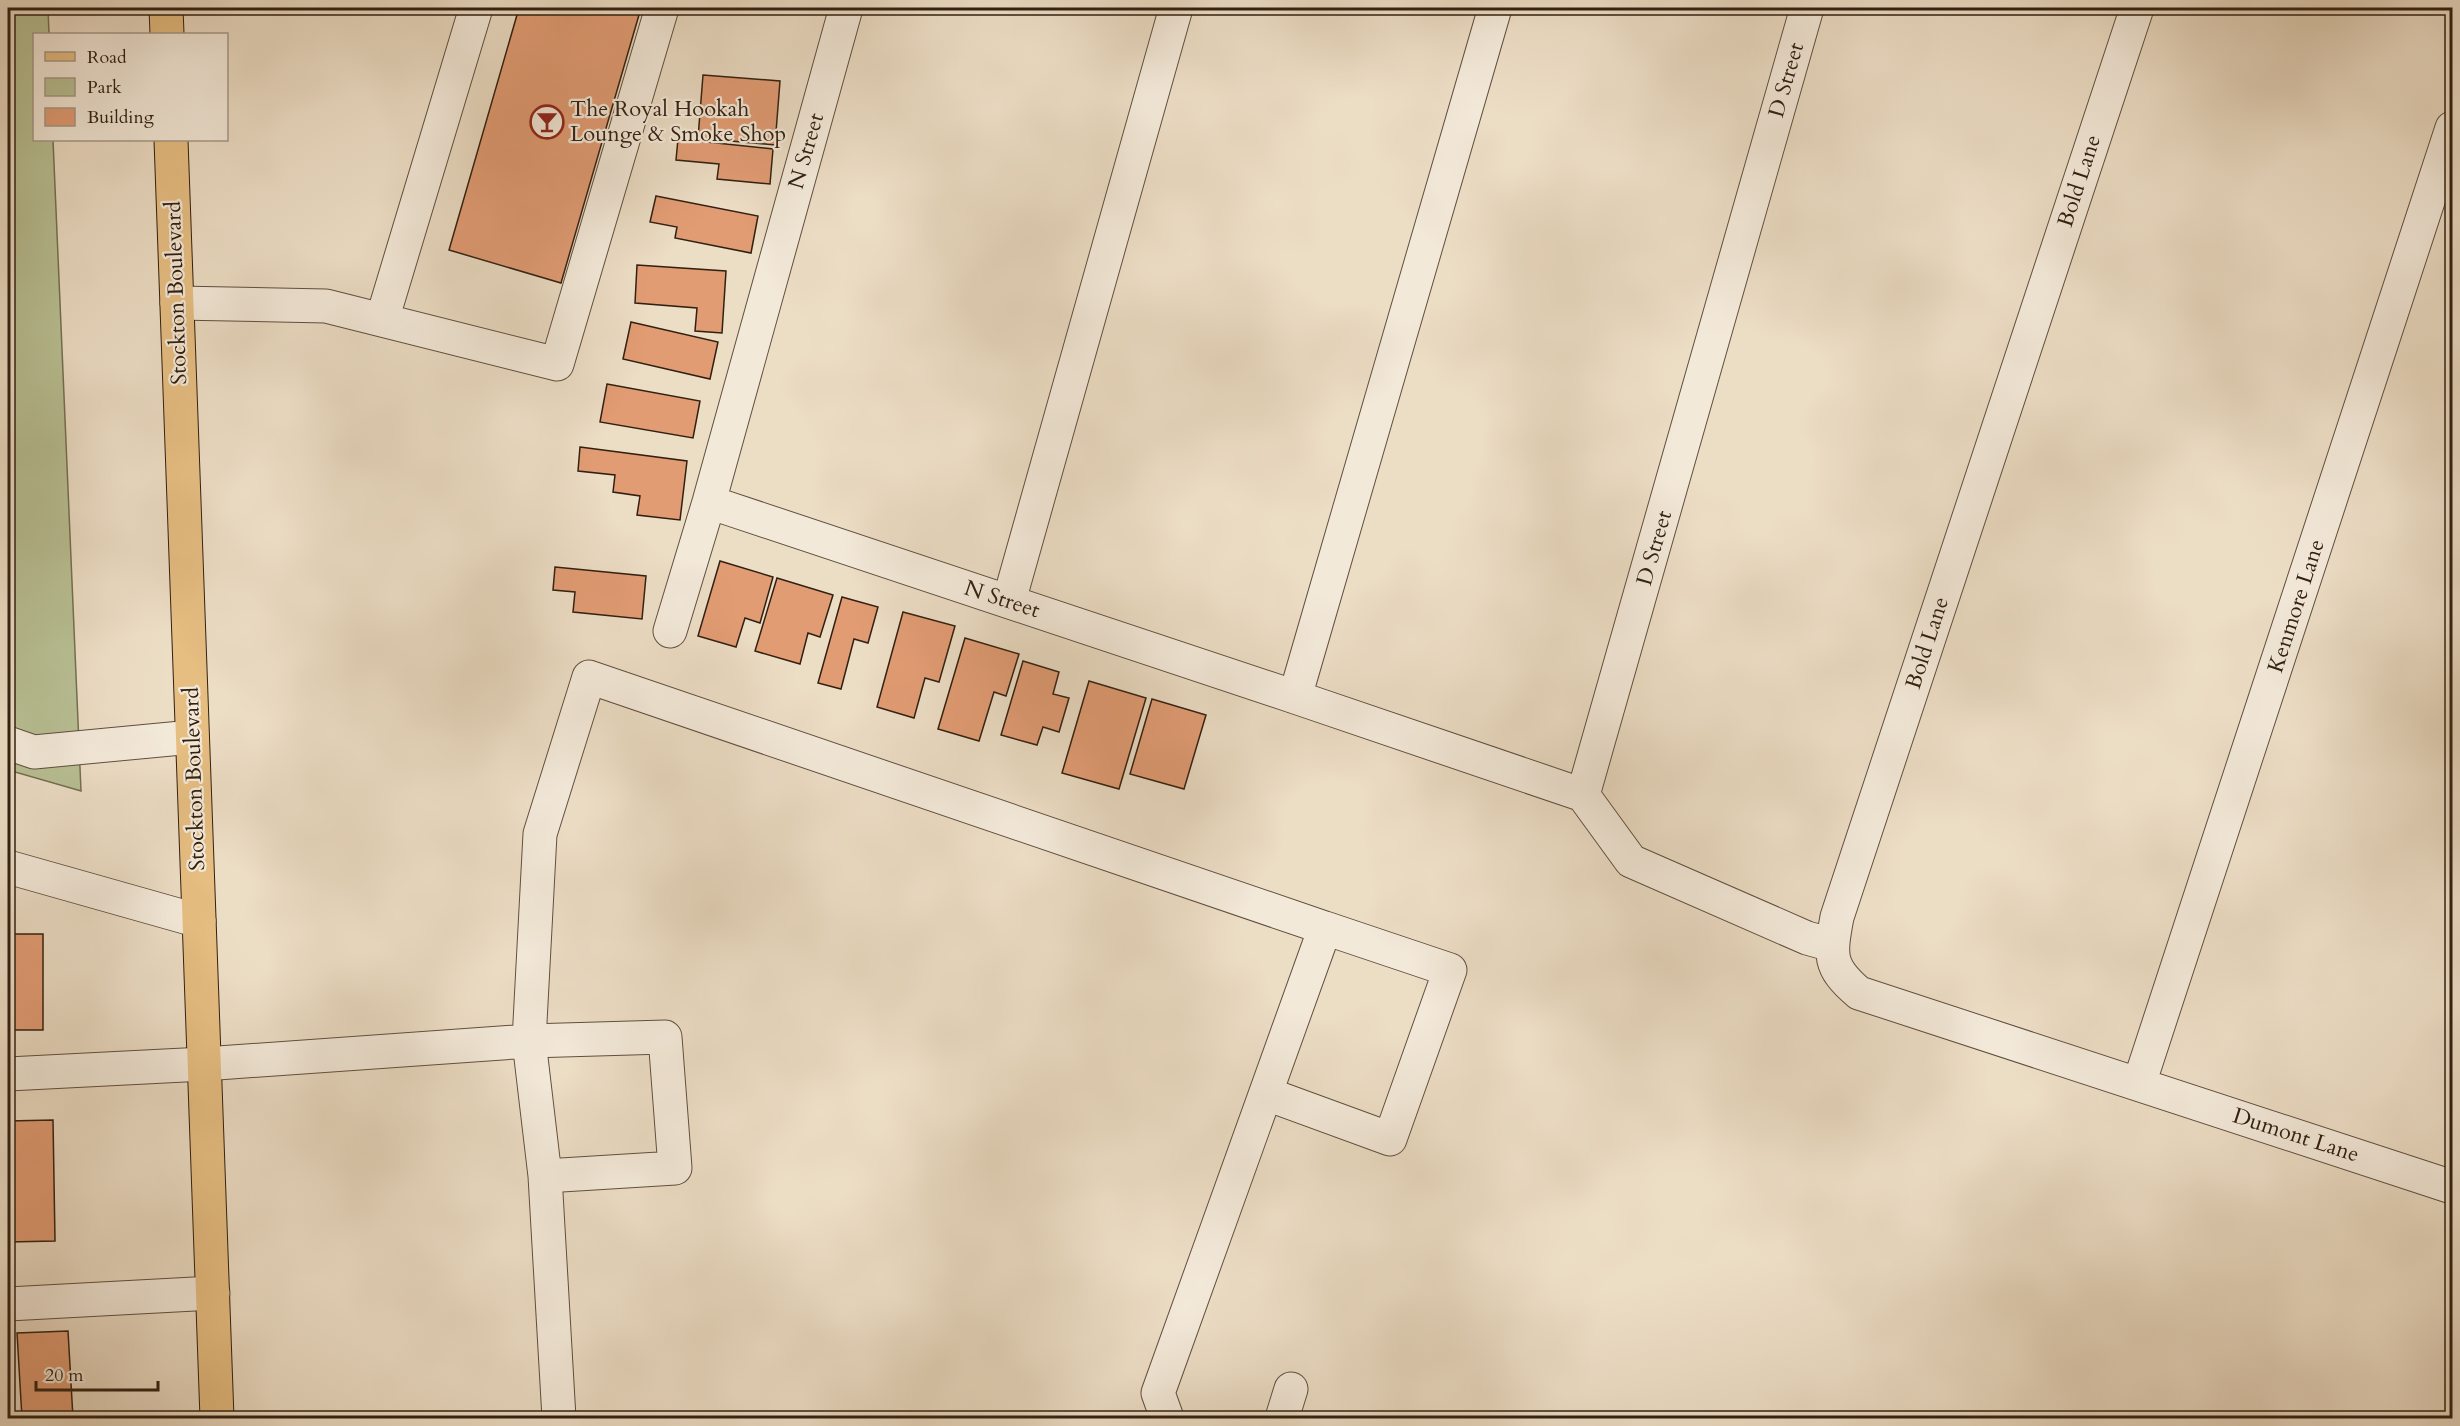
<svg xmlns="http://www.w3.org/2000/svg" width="2460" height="1426" font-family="Cardo,serif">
  <rect width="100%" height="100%" fill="#ecddc5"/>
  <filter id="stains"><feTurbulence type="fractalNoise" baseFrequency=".00333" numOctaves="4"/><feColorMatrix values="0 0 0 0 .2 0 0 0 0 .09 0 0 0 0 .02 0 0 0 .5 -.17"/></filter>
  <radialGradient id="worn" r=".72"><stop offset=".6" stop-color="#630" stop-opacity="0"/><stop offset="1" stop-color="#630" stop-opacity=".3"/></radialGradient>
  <path fill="#b8c094" stroke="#747053" stroke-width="1.5" d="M8,8H48L49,34H34V140H53L81,791L8,770Z"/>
  <path fill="#e29c74" stroke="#312012" stroke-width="1.5" d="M519,8H641L561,283L449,250Z
    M703,75L780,81L775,145L698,138Z
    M678,139L773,149L770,184L717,179L719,164L676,160Z
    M656,196L758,216L751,253L675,238L677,227L650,222Z
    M637,265L726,271L722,333L695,331L697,308L635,303Z
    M631,322L718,342L710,379L623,359Z
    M607,384L700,401L693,438L600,422Z
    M580,447L687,461L680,520L637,515L640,496L613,492L615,475L578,471Z
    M720,561L773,577L760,623L745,618L736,647L698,636Z
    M555,567L646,576L642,619L573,612L575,592L553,590Z
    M777,578L833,595L820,637L808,633L800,664L755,651Z
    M842,597L878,607L868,643L854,639L841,689L818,683Z
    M903,612L955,626L939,682L925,678L914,718L877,707Z
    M965,638L1019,654L1006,696L994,692L979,741L938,729Z
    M1023,661L1059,672L1053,694L1069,698L1059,732L1043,727L1037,745L1001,735Z
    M1089,681L1146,698L1119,789L1062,773Z
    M1152,699L1206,715L1184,789L1130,774Z
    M8,934H43V1030H8Z
    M53,1120L55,1241L8,1242V1121Z
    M68,1331L73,1418H22L17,1333Z"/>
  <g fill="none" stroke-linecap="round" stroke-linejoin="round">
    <defs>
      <path id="minor" d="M2137,8L1837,917C1830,955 1828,967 1859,993L2452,1187
        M177,303L326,306L557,364L662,8
        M382,320L476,8
        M709,502L1295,697L1583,795L1807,8
        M1009,601L1176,8
        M670,631L709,502L846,8
        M1295,697L1495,8
        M8,743L34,752L192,737
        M1583,795L1631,861L1807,938L1832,945
        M8,867L199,921
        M665,1037L675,1168L545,1176L529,1041Z
        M8,1074L204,1064L529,1041L540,834L589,677L1325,928L1158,1393L1167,1418
        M2139,1084L2452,128
        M1267,1094L1390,1139L1450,970L1325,928
        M545,1176L559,1418
        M8,1304L213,1293
        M1282,1418L1291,1389"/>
      <path id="major" d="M166,8L167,34
        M171,140L217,1418"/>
    </defs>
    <use href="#minor" stroke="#604f3f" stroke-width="35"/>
    <use href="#major" stroke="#312012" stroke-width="35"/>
    <use href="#minor" stroke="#f3e9d9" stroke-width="33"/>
    <use href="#major" stroke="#e6be82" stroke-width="33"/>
  </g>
  <defs>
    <symbol id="bar-ring" viewBox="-11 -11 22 22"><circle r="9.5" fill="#f3e9d9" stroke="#8f2418" stroke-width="1.5"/><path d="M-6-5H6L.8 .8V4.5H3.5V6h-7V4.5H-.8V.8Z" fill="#8f2418"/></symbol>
  </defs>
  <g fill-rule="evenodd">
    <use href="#bar-ring" x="528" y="103" width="38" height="38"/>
  </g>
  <g text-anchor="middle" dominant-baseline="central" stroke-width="4.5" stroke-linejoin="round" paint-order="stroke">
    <g font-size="22" fill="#312012" stroke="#f3e9d9">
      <text transform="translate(1786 80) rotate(-74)">D Street</text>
      <text transform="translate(806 151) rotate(-74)">N Street</text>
      <text transform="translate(2079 181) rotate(-72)">Bold Lane</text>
      <text transform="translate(176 293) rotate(-92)">Stockton Boulevard</text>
      <text transform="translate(1654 548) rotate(-74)">D Street</text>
      <text transform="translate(1002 599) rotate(18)">N Street</text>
      <text transform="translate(2296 606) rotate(-72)">Kenmore Lane</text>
      <text transform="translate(1927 643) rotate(-72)">Bold Lane</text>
      <text transform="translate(194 779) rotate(-92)">Stockton Boulevard</text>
      <text transform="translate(2296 1135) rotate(18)">Dumont Lane</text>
    </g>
    <g font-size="22" fill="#312012" stroke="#f3e9d9" text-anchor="start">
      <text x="570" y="109">The Royal Hookah<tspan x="570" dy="25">Lounge &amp; Smoke Shop</tspan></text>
    </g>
  </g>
  <rect width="2460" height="1426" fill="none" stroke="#ecddc5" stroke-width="30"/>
  <rect x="9" y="9" width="2442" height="1408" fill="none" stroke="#312012" stroke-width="3"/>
  <rect x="15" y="15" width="2430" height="1396" fill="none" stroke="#312012" stroke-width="1.5"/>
  <rect x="33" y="33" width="195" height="108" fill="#f3e9d9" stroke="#a59989" stroke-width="1.5"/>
  <rect x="45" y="52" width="30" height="9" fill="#e6be82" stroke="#a59989" stroke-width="1.5"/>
  <text x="87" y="63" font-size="18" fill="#312012">Road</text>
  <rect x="45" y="78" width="30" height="18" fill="#b8c094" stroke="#a59989" stroke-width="1.5"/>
  <text x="87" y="93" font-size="18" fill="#312012">Park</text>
  <rect x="45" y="108" width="30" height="18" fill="#e29c74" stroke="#a59989" stroke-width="1.5"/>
  <text x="87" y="123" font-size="18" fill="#312012">Building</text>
  <path d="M36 1381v9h122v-9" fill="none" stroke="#312012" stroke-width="3"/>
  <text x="45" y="1381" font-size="18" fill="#312012" stroke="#f3e9d9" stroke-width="4.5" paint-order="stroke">20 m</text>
  <rect width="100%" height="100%" filter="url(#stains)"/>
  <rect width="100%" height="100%" fill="url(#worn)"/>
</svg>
